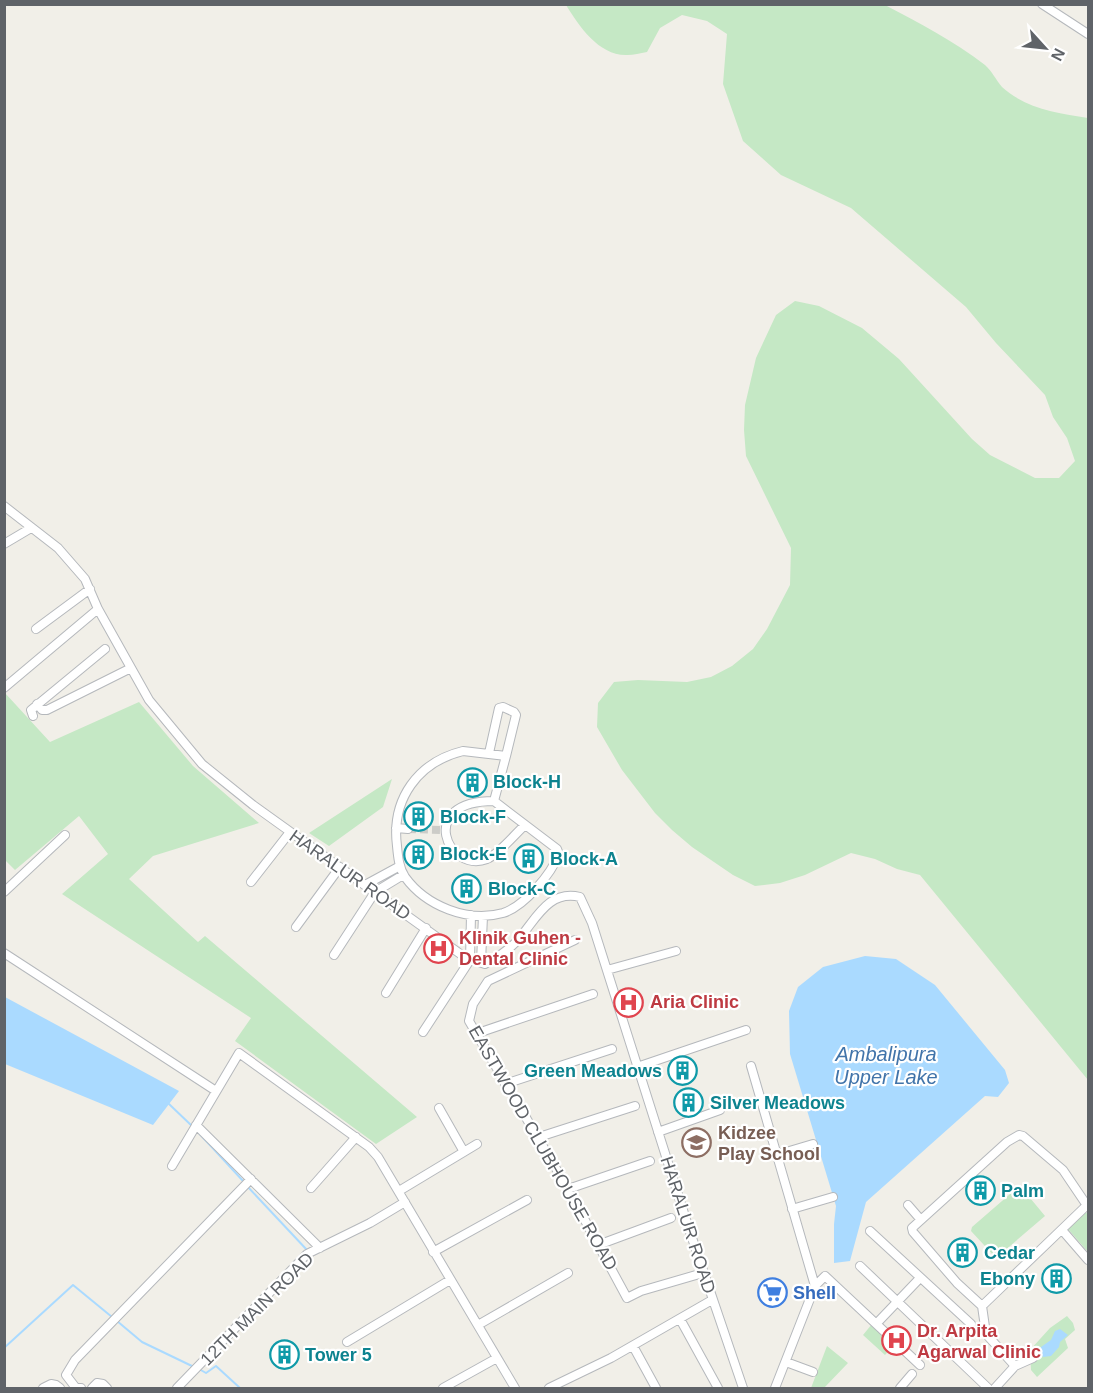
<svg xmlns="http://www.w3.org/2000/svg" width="1093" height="1393" font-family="Helvetica,sans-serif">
  <rect width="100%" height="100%" fill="#f1efe8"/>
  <path fill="#c5e8c5" d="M566,5H885C919,23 954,41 985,65C992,71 996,80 1002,87C1026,109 1058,113 1088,118V1080L920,875L897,869L875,859L851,853L805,875L780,883L755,886L733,875L692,847L672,830L655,813L622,770L597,727L598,703L614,682L638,680L687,682L711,677L732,666L753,649L767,629L790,585L791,548L746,456L744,430L745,405L756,358L776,315L795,301L819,306L862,328L899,359L972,439L990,455L1035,478H1059L1075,461L1067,438L1053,417L1045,395L996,343L966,307L851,208L781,175L743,141L723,84L727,34L707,21L682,15L660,28L647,52C640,53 634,55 627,55C599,56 579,26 566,5Z
    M5,693L50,742L139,702L193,766L259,823L153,856L129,879L198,942L205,936L417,1117L376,1144L235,1041L251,1018L62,894L108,854L79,816L15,870L5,860Z
    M392,779L383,807L329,846L309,833Z
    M1021,1187L1045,1216L996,1258L971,1231L972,1227L1017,1188Z
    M1086,1212L1088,1215V1252L1068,1229Z
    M1067,1316L1073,1323L1075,1330L1065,1339L1068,1348L1037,1377L1031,1370L1030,1350L1050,1328Z
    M872,1324L894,1345L885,1355L863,1335Z
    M827,1346L848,1363L824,1388H811Z"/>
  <path fill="#aadaff" d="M865,956L896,959L935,985L1005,1070L1009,1083L998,1097L985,1096L866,1202L850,1261L834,1263V1224L836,1206L790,1054L789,1011L798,987L823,967Z
    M5,997L179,1091L153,1125L5,1064Z
    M1060,1329L1068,1335L1060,1342L1059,1347L1051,1356L1043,1357L1039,1351L1041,1347L1051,1340L1055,1331Z"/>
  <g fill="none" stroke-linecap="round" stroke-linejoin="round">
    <path stroke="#aadaff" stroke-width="2" d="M169,1104L193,1127
      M197,1131L244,1182
      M247,1186L307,1250
      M117,1321L142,1342L194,1367
      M4,1348L73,1285L112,1317
      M199,1369L206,1373L216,1366L240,1388"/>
    <path stroke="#ccccc8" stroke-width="8" stroke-dasharray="8 4" stroke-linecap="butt" d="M408,829L444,830"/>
    <defs>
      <path id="minor" d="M1042,4L1088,34
        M4,506L58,548L85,579L98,609L149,700L202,764L253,805L466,958L485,964C497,958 506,952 516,942C535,922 547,889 580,897L592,923L689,1229L743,1388
        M4,544L31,528
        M36,629L90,589
        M4,688L98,609
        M37,704L42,710H47L131,668
        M33,716L31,710L105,649
        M463,751L506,756L494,801L557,849L559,854C551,874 525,906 503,913C468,923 426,906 405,877C399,868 398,857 397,846C391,799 418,762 463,751Z
        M489,753L499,708L503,707L514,712L516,715L506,756
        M494,801C415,801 448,874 487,859C499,854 515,834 525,825
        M396,828L408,829
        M251,882L290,832
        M365,885L400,866
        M4,892L65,835
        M296,927L340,867
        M575,940L488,981L473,1004L469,1021L568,1189L627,1298L641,1291L703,1273
        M4,953L216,1091
        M334,955L375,892L403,875
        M481,962L483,916
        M607,970L676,951
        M386,993L426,928
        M423,1032L470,960L471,915
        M475,1034L593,994
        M751,1066L815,1286
        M637,1067L746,1030
        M505,1084L612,1049
        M439,1108L464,1152
        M196,1125L320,1248
        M658,1132L720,1110
        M536,1138L635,1106
        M776,1155L813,1144
        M172,1166L239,1053L369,1147L378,1157L515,1388
        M311,1188L356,1137
        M568,1189L650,1161
        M399,1191L477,1144
        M908,1205L921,1220
        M792,1209L833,1197
        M1062,1230L1088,1260
        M870,1231L971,1324
        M598,1245L671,1218
        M433,1252L527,1200
        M860,1266L988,1388
        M982,1306L1084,1208L1086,1204L1063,1170L1023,1136L1019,1135L1007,1142L912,1228L913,1232L957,1283L982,1306L986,1334L1015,1366L995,1388
        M680,1319L718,1388
        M877,1323L920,1278
        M478,1325L568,1273
        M347,1342L450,1280
        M633,1346L656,1388
        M786,1362L813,1372
        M1015,1366L1033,1358
        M43,1388L51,1384L56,1385L60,1388
        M81,1388H76L66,1375L75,1360L251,1179
        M92,1388L97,1383L103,1384L107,1388
        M177,1388L307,1254L370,1223L405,1202
        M443,1388L497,1358
        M549,1388L611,1358L712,1300
        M775,1388L815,1286L825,1276L920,1365
        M900,1388L912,1374"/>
    </defs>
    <use href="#minor" stroke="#b5b8bc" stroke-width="10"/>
    <use href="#minor" stroke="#fff" stroke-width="8"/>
  </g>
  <defs>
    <symbol id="building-ring" viewBox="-11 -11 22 22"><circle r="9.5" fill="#fff" stroke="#0f9aa8" stroke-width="1.5"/><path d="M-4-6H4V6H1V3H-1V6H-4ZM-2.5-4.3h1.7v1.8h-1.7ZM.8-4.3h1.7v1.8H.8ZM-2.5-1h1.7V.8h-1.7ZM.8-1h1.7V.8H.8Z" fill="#0f9aa8"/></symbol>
    <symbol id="hospital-ring" viewBox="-11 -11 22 22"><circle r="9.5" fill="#fff" stroke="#e0444e" stroke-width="1.5"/><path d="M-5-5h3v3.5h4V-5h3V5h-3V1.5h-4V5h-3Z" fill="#e0444e"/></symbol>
    <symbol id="school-ring" viewBox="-11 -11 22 22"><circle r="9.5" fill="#fff" stroke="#8d6e63" stroke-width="1.5"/><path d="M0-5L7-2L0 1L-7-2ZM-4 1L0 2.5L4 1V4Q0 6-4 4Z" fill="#8d6e63"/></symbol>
    <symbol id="supermarket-ring" viewBox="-11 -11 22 22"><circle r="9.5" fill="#fff" stroke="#3f7fe0" stroke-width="1.5"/><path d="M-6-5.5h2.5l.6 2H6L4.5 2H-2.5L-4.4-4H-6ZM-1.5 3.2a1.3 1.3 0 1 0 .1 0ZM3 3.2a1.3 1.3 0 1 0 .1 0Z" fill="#3f7fe0"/></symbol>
  </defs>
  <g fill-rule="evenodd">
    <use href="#building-ring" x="456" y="766" width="33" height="33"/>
    <use href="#building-ring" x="402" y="800" width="33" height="33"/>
    <use href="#building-ring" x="402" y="838" width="33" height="33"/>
    <use href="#building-ring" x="512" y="842" width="33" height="33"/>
    <use href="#building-ring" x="450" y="872" width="33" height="33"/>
    <use href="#hospital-ring" x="422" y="932" width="33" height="33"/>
    <use href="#hospital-ring" x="612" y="986" width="33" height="33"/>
    <use href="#building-ring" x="666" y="1054" width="33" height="33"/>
    <use href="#building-ring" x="672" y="1086" width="33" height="33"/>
    <use href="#school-ring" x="680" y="1126" width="33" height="33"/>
    <use href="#building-ring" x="964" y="1174" width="33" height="33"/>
    <use href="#building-ring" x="946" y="1236" width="33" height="33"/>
    <use href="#building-ring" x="1040" y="1262" width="33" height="33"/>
    <use href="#supermarket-ring" x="756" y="1276" width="33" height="33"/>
    <use href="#hospital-ring" x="880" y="1324" width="33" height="33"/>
    <use href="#building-ring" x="268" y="1338" width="33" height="33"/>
  </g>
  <g text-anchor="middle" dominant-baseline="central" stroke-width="4.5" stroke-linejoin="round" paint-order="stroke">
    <g font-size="18" font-weight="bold" fill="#0d838f" stroke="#fff" text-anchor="start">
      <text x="493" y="782">Block-H</text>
      <text x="440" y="817">Block-F</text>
      <text x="440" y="854">Block-E</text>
      <text x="550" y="859">Block-A</text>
      <text x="488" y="889">Block-C</text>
      <text x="662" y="1071" text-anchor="end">Green Meadows</text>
      <text x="710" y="1103">Silver Meadows</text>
      <text x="1001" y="1191">Palm</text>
      <text x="984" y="1253">Cedar</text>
      <text x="1035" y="1279" text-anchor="end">Ebony</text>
      <text x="305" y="1355">Tower 5</text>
    </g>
    <g font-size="18" fill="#5f6368" stroke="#fff">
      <text transform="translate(350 875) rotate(35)">HARALUR ROAD</text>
      <text transform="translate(543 1148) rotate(60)">EASTWOOD CLUBHOUSE ROAD</text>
      <text transform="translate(688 1225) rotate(72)">HARALUR ROAD</text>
      <text transform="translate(257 1309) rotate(-45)">12TH MAIN ROAD</text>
    </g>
    <g font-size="18" font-weight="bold" fill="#be3a42" stroke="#fff" text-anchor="start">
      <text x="459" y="938">Klinik Guhen -<tspan x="459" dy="21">Dental Clinic</tspan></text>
      <text x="650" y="1002">Aria Clinic</text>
      <text x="917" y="1331">Dr. Arpita<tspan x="917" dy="21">Agarwal Clinic</tspan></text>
    </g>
    <g font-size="18" font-weight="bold" fill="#785e54" stroke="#fff" text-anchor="start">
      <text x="718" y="1133">Kidzee<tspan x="718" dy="21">Play School</tspan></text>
    </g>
    <g font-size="18" font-weight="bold" fill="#366cbe" stroke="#fff" text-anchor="start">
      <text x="793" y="1293">Shell</text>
    </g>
    <g font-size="20" font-style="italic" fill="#4174aa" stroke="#fff">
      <text x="886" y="1054">Ambalipura<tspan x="886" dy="23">Upper Lake</tspan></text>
    </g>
  </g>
  <rect width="1093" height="1393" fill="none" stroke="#5f6368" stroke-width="12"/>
  <g transform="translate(1045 48) rotate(117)" stroke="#ffffff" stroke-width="4.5" paint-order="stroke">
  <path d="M0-4.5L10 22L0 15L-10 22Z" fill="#5f6368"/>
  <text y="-9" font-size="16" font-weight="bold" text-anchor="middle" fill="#5f6368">N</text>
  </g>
</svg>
